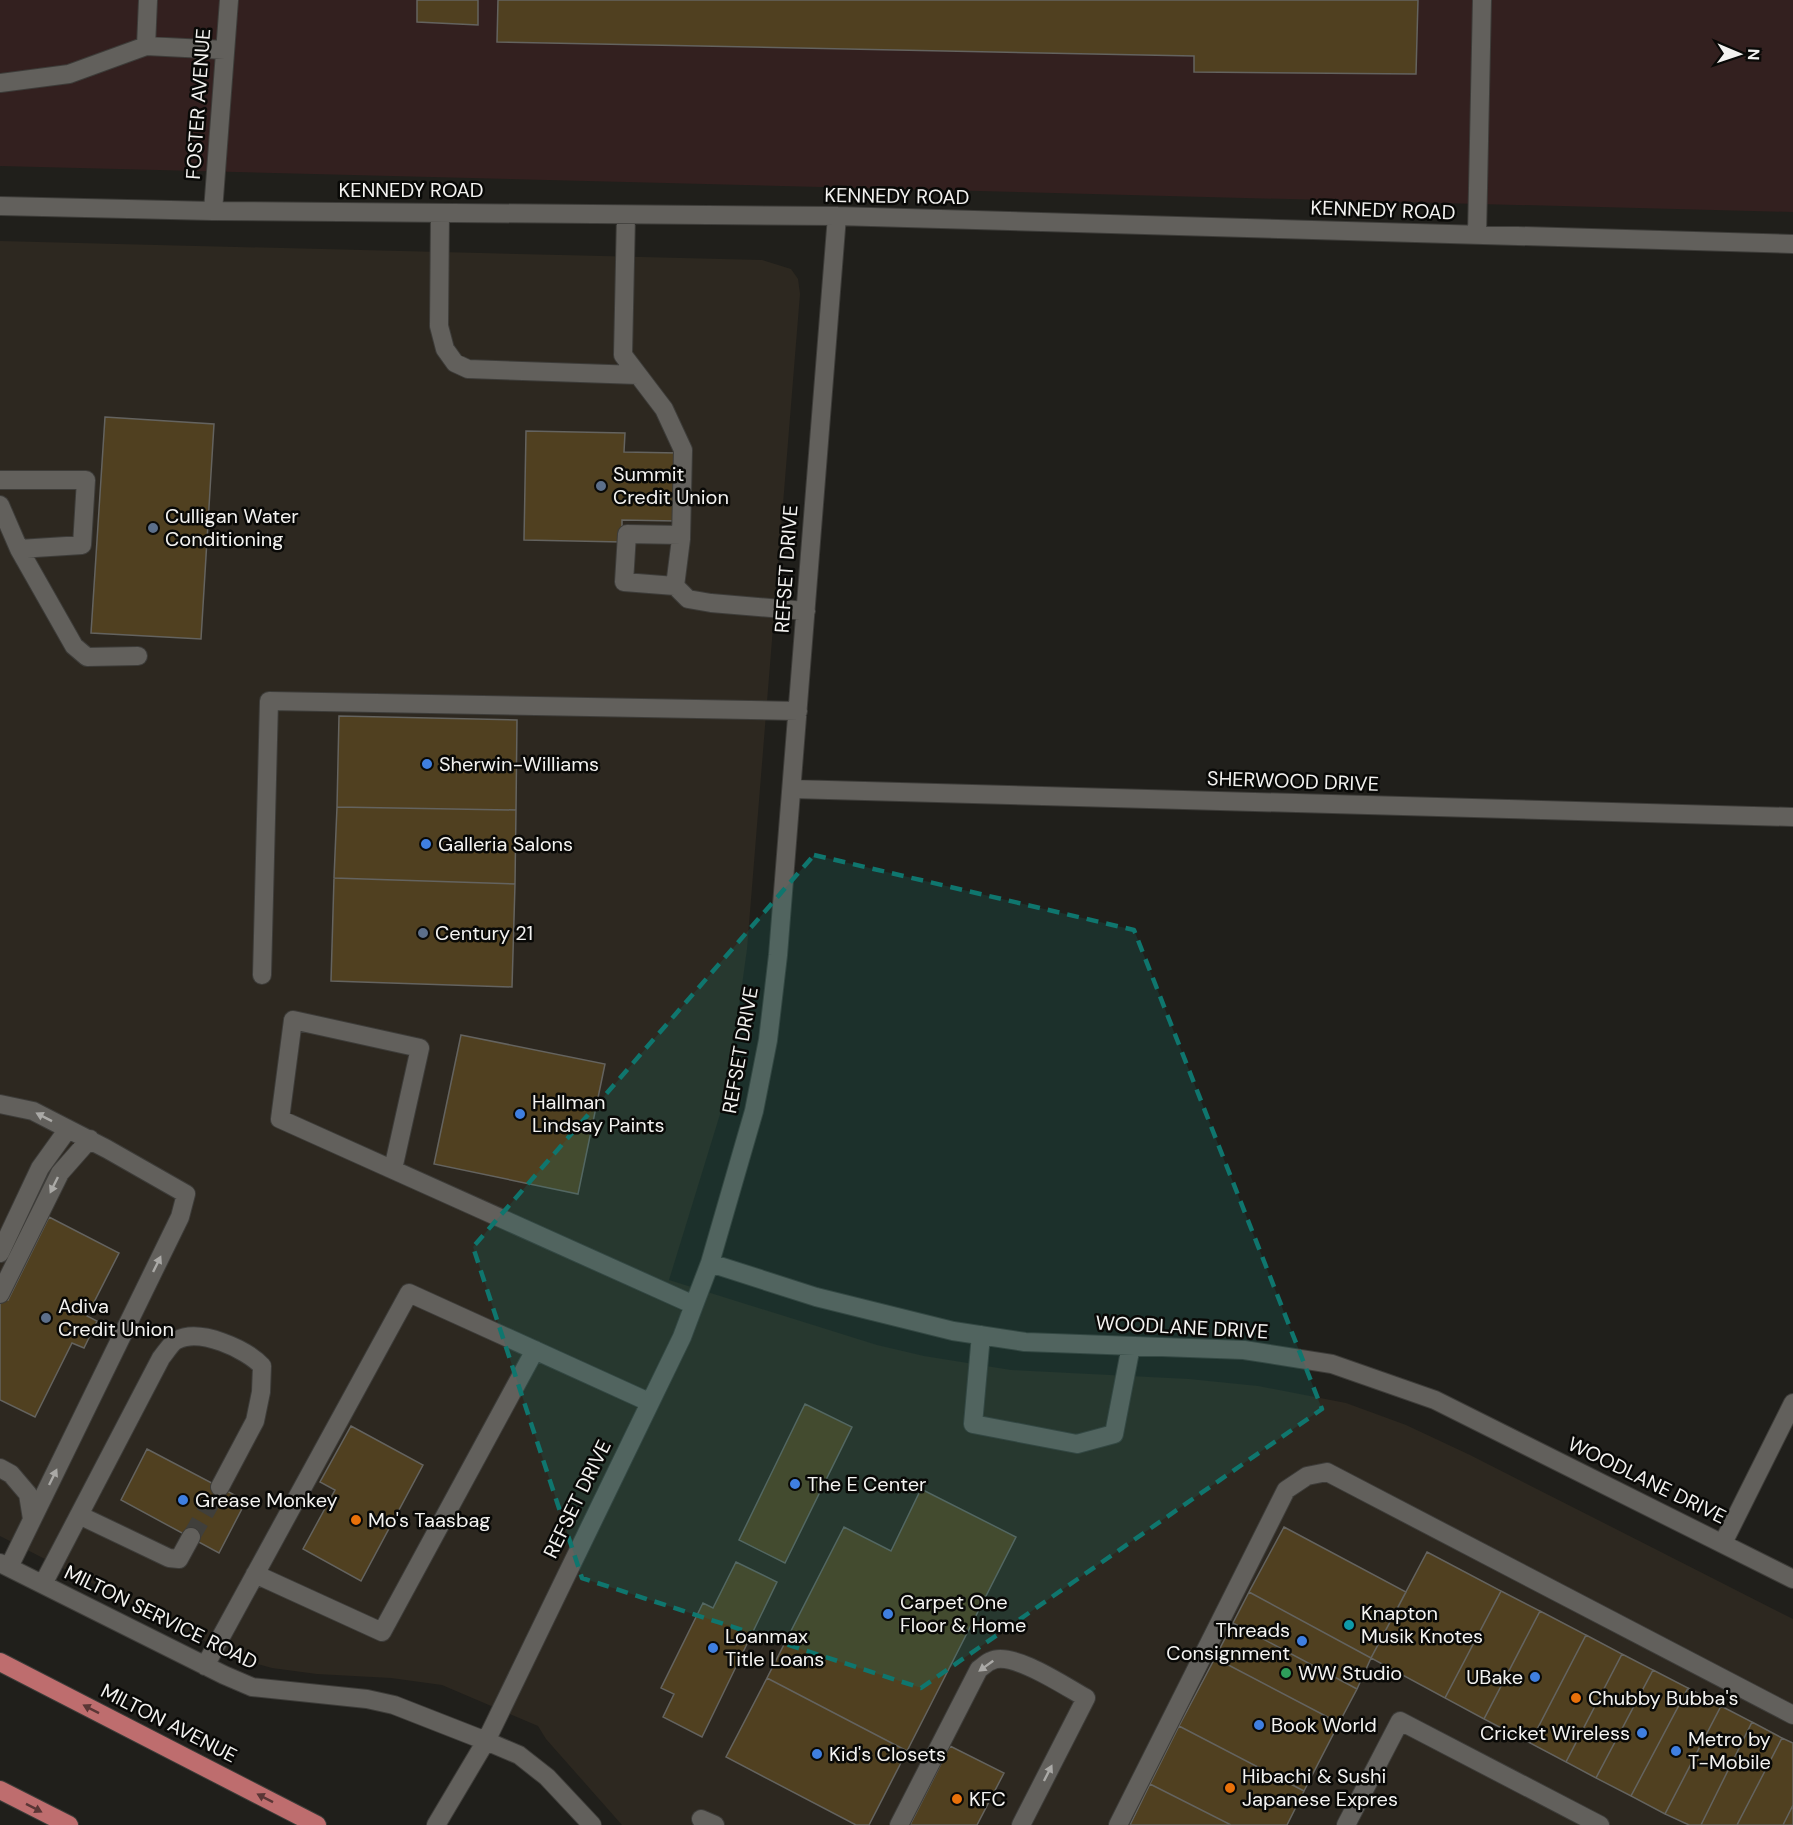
<svg xmlns="http://www.w3.org/2000/svg" width="1793" height="1825" font-family="'DM Sans',sans-serif">
  <rect width="100%" height="100%" fill="#201f1b"/>
  <path fill="#2d2820" d="M0,241L762,260L791,269L798,279L800,294L747,949L733,1050L725,1098L669,1280L877,1345L924,1356L1011,1370L1189,1379L1258,1386L1346,1403L1406,1425L1470,1455L1793,1619V1825H622L546,1739L538,1726L442,1685L391,1678L317,1674L272,1668L240,1659L0,1536Z"/>
  <path fill="#33201f" d="M0,0H1793V212L0,166Z"/>
  <path fill="#504020" stroke="#64635f" stroke-width="1.5" d="M417,0H478V25L417,22Z
    M498,0H1418L1416,74L1194,72V56L497,42Z
    M105,417L214,424L201,639L91,633Z
    M526,431L625,433L624,452L678,453L677,521L622,520V542L524,540Z
    M339,716L517,720L516,810L337,807Z
    M337,807L516,810L515,884L334,878Z
    M334,878L515,884L512,987L331,981Z
    M461,1035L605,1064L578,1194L434,1164Z
    M49,1217L119,1253L87,1316L97,1321L84,1348L72,1343L35,1417L0,1400V1297L8,1300Z
    M805,1404L852,1427L785,1563L739,1540Z
    M351,1426L423,1465L361,1581L303,1549L335,1490L320,1482Z
    M147,1449L246,1501L219,1553L121,1500Z
    M921,1489L1016,1537L907,1751L767,1678L844,1527L891,1551Z
    M1284,1527L1406,1592L1371,1658L1249,1592Z
    M1427,1552L1501,1591L1445,1698L1371,1658Z
    M736,1562L777,1582L702,1737L663,1717L674,1694L661,1688L703,1603L713,1608Z
    M1501,1591L1540,1611L1484,1719L1445,1698Z
    M1249,1592L1371,1658L1357,1689L1233,1623Z
    M1540,1611L1586,1635L1530,1743L1484,1719Z
    M1233,1623L1357,1689L1339,1723L1215,1658Z
    M1586,1635L1622,1654L1566,1762L1530,1743Z
    M1622,1654L1653,1670L1596,1778L1566,1762Z
    M1215,1658L1339,1723L1304,1791L1179,1726Z
    M1653,1670L1688,1688L1631,1796L1596,1778Z
    M767,1678L907,1751L869,1825H856L726,1757Z
    M1688,1688L1721,1706L1665,1814L1631,1796Z
    M1721,1706L1752,1722L1701,1825H1689L1665,1814Z
    M1752,1722L1782,1738L1737,1825H1701Z
    M1179,1726L1304,1791L1287,1825H1231L1150,1784Z
    M1782,1738L1793,1743V1805L1783,1825H1737Z
    M950,1746L1004,1773L977,1825H910Z
    M1150,1784L1231,1825H1130Z
    M1793,1805V1825H1783Z"/>
  <g fill="none" stroke-linecap="round" stroke-linejoin="round">
    <path stroke="#403f3b" stroke-width="18" stroke-dasharray="18 9" stroke-linecap="butt" d="M191,1537L220,1487"/>
    <defs>
      <path id="minor" d="M146,46L148,0
        M0,83L69,74L146,46L225,50
        M0,206L213,211L837,216L1793,244
        M213,211L229,0
        M440,213L439,326L445,349L455,363L468,369L638,375
        M626,215L623,355L664,409L683,450L681,539L675,586L688,599L711,603L806,611
        M1477,235L1482,0
        M0,480H86L82,545L19,549L0,505
        M19,549L74,646L87,657L138,656
        M675,586L624,582L627,534L681,535
        M792,789L1793,817
        M262,975L269,701L798,711
        M0,1104L33,1111L107,1149L186,1194L180,1217L9,1567
        M393,1169L420,1048L293,1020L280,1119C418,1181 556,1243 694,1305
        M0,1253L40,1168L68,1129
        M710,1263L816,1297L953,1331L1025,1342L1244,1350L1332,1364L1435,1400L1793,1579
        M0,1294L60,1173L90,1139
        M981,1335L973,1424L1077,1444L1114,1434L1131,1346
        M0,1468L11,1474L28,1494L32,1519
        M79,1515L169,1558L179,1559L191,1537
        M1723,1543L1793,1403
        M0,1563L224,1675L252,1687L367,1699L394,1705L486,1741L519,1755L547,1777L592,1825
        M255,1574L382,1632L535,1350
        M43,1584L161,1358C166,1352 172,1342 177,1340C200,1328 246,1349 262,1366L261,1392L255,1421L220,1487
        M205,1666L409,1293L649,1402
        M701,1819L715,1825
        M436,1825L486,1741L682,1337L694,1305L710,1263L754,1111L768,1040L778,955L837,216
        M899,1825L979,1669C983,1667 987,1662 991,1661C1012,1650 1066,1687 1086,1698L1021,1825
        M1118,1825L1286,1490L1307,1476L1327,1472L1793,1715
        M1346,1825L1400,1721L1600,1825"/>
      <path id="major" d="M0,1662L317,1825
        M0,1790L69,1825"/>
    </defs>
    <use href="#minor" stroke="#3d3c39" stroke-width="20"/>
    <use href="#major" stroke="#3d3c39" stroke-width="20"/>
    <use href="#minor" stroke="#62605c" stroke-width="18"/>
    <use href="#major" stroke="#be6d6e" stroke-width="18"/>
  </g>
  <defs><path id="oneway-solid" d="M-6-.8H1V-3.2L6.5 0L1 3.2V.8H-6Z" transform="scale(1.5)"/></defs>
  <g fill="#aaa9a6">
    <use href="#oneway-solid" transform="translate(44 1117) rotate(-153)"/>
    <use href="#oneway-solid" transform="translate(54 1185) rotate(116)"/>
    <use href="#oneway-solid" transform="translate(157 1264) rotate(-64)"/>
    <use href="#oneway-solid" transform="translate(53 1477) rotate(-64)"/>
    <use href="#oneway-solid" transform="translate(986 1666) rotate(144)"/>
    <use href="#oneway-solid" transform="translate(1048 1773) rotate(-63)"/>
  </g>
  <g fill="#5a3635">
    <use href="#oneway-solid" transform="translate(91 1709) rotate(-153)"/>
    <use href="#oneway-solid" transform="translate(265 1798) rotate(-153)"/>
    <use href="#oneway-solid" transform="translate(34 1808) rotate(27)"/>
  </g>
  <path fill="#0f766e" fill-opacity="0.2" stroke="#0f766e" stroke-width="4.5" stroke-dasharray="12 8" stroke-linejoin="round" d="M814,855L1134,930L1322,1409L921,1688L582,1578L473,1247Z"/>
  <g fill="#5c6f8a" stroke="#090907" stroke-width="2">
    <circle cx="601" cy="486" r="6"/>
    <circle cx="153" cy="528" r="6"/>
    <circle cx="423" cy="933" r="6"/>
    <circle cx="46" cy="1318" r="6"/>
  </g>
  <g fill="#3f7fe0" stroke="#090907" stroke-width="2">
    <circle cx="427" cy="764" r="6"/>
    <circle cx="426" cy="844" r="6"/>
    <circle cx="520" cy="1114" r="6"/>
    <circle cx="795" cy="1484" r="6"/>
    <circle cx="183" cy="1500" r="6"/>
    <circle cx="888" cy="1614" r="6"/>
    <circle cx="1302" cy="1641" r="6"/>
    <circle cx="713" cy="1648" r="6"/>
    <circle cx="1535" cy="1677" r="6"/>
    <circle cx="1259" cy="1725" r="6"/>
    <circle cx="1642" cy="1733" r="6"/>
    <circle cx="1676" cy="1751" r="6"/>
    <circle cx="817" cy="1754" r="6"/>
  </g>
  <g fill="#e8710a" stroke="#090907" stroke-width="2">
    <circle cx="356" cy="1520" r="6"/>
    <circle cx="1576" cy="1698" r="6"/>
    <circle cx="1230" cy="1788" r="6"/>
    <circle cx="957" cy="1799" r="6"/>
  </g>
  <circle fill="#0f9aa8" stroke="#090907" stroke-width="2" cx="1349" cy="1625" r="6"/>
  <circle fill="#2e9e5b" stroke="#090907" stroke-width="2" cx="1286" cy="1673" r="6"/>
  <g text-anchor="middle" dominant-baseline="central" stroke-width="5" stroke-linejoin="round" paint-order="stroke">
    <g font-size="20" fill="#f3f2f0" stroke="#090907">
      <text transform="translate(198 104) rotate(-86)">FOSTER AVENUE</text>
      <text x="411" y="190">KENNEDY ROAD</text>
      <text transform="translate(897 196) rotate(1)">KENNEDY ROAD</text>
      <text transform="translate(1383 210) rotate(2)">KENNEDY ROAD</text>
      <text transform="translate(786 569) rotate(-86)">REFSET DRIVE</text>
      <text transform="translate(1293 781) rotate(2)">SHERWOOD DRIVE</text>
      <text transform="translate(740 1050) rotate(-80)">REFSET DRIVE</text>
      <text transform="translate(1182 1327) rotate(3)">WOODLANE DRIVE</text>
      <text transform="translate(1647 1480) rotate(26)">WOODLANE DRIVE</text>
      <text transform="translate(577 1499) rotate(-64)">REFSET DRIVE</text>
      <text transform="translate(161 1617) rotate(26)">MILTON SERVICE ROAD</text>
      <text transform="translate(169 1723) rotate(27)">MILTON AVENUE</text>
    </g>
    <g font-size="20" fill="#f3f2f0" stroke="#090907" text-anchor="start">
      <text x="613" y="474">Summit<tspan x="613" dy="23">Credit Union</tspan></text>
      <text x="165" y="516">Culligan Water<tspan x="165" dy="23">Conditioning</tspan></text>
      <text x="439" y="764">Sherwin-Williams</text>
      <text x="438" y="844">Galleria Salons</text>
      <text x="435" y="933">Century 21</text>
      <text x="532" y="1102">Hallman<tspan x="532" dy="23">Lindsay Paints</tspan></text>
      <text x="58" y="1306">Adiva<tspan x="58" dy="23">Credit Union</tspan></text>
      <text x="807" y="1484">The E Center</text>
      <text x="195" y="1500">Grease Monkey</text>
      <text x="368" y="1520">Mo's Taasbag</text>
      <text x="900" y="1602">Carpet One<tspan x="900" dy="23">Floor &amp; Home</tspan></text>
      <text x="1361" y="1613">Knapton<tspan x="1361" dy="23">Musik Knotes</tspan></text>
      <text x="1290" y="1630" text-anchor="end">Threads<tspan x="1290" dy="23">Consignment</tspan></text>
      <text x="725" y="1636">Loanmax<tspan x="725" dy="23">Title Loans</tspan></text>
      <text x="1298" y="1673">WW Studio</text>
      <text x="1523" y="1677" text-anchor="end">UBake</text>
      <text x="1588" y="1698">Chubby Bubba's</text>
      <text x="1271" y="1725">Book World</text>
      <text x="1630" y="1733" text-anchor="end">Cricket Wireless</text>
      <text x="1688" y="1739">Metro by<tspan x="1688" dy="23">T-Mobile</tspan></text>
      <text x="829" y="1754">Kid's Closets</text>
      <text x="1242" y="1776">Hibachi &amp; Sushi<tspan x="1242" dy="23">Japanese Expres</tspan></text>
      <text x="969" y="1799">KFC</text>
    </g>
  </g>
  <g transform="translate(1739 54) rotate(92)" stroke="#090907" stroke-width="4.5" paint-order="stroke">
  <path d="M0-4.5L10 22L0 15L-10 22Z" fill="#f3f2f0"/>
  <text y="-9" font-size="16" font-weight="bold" text-anchor="middle" fill="#f3f2f0">N</text>
  </g>
</svg>
